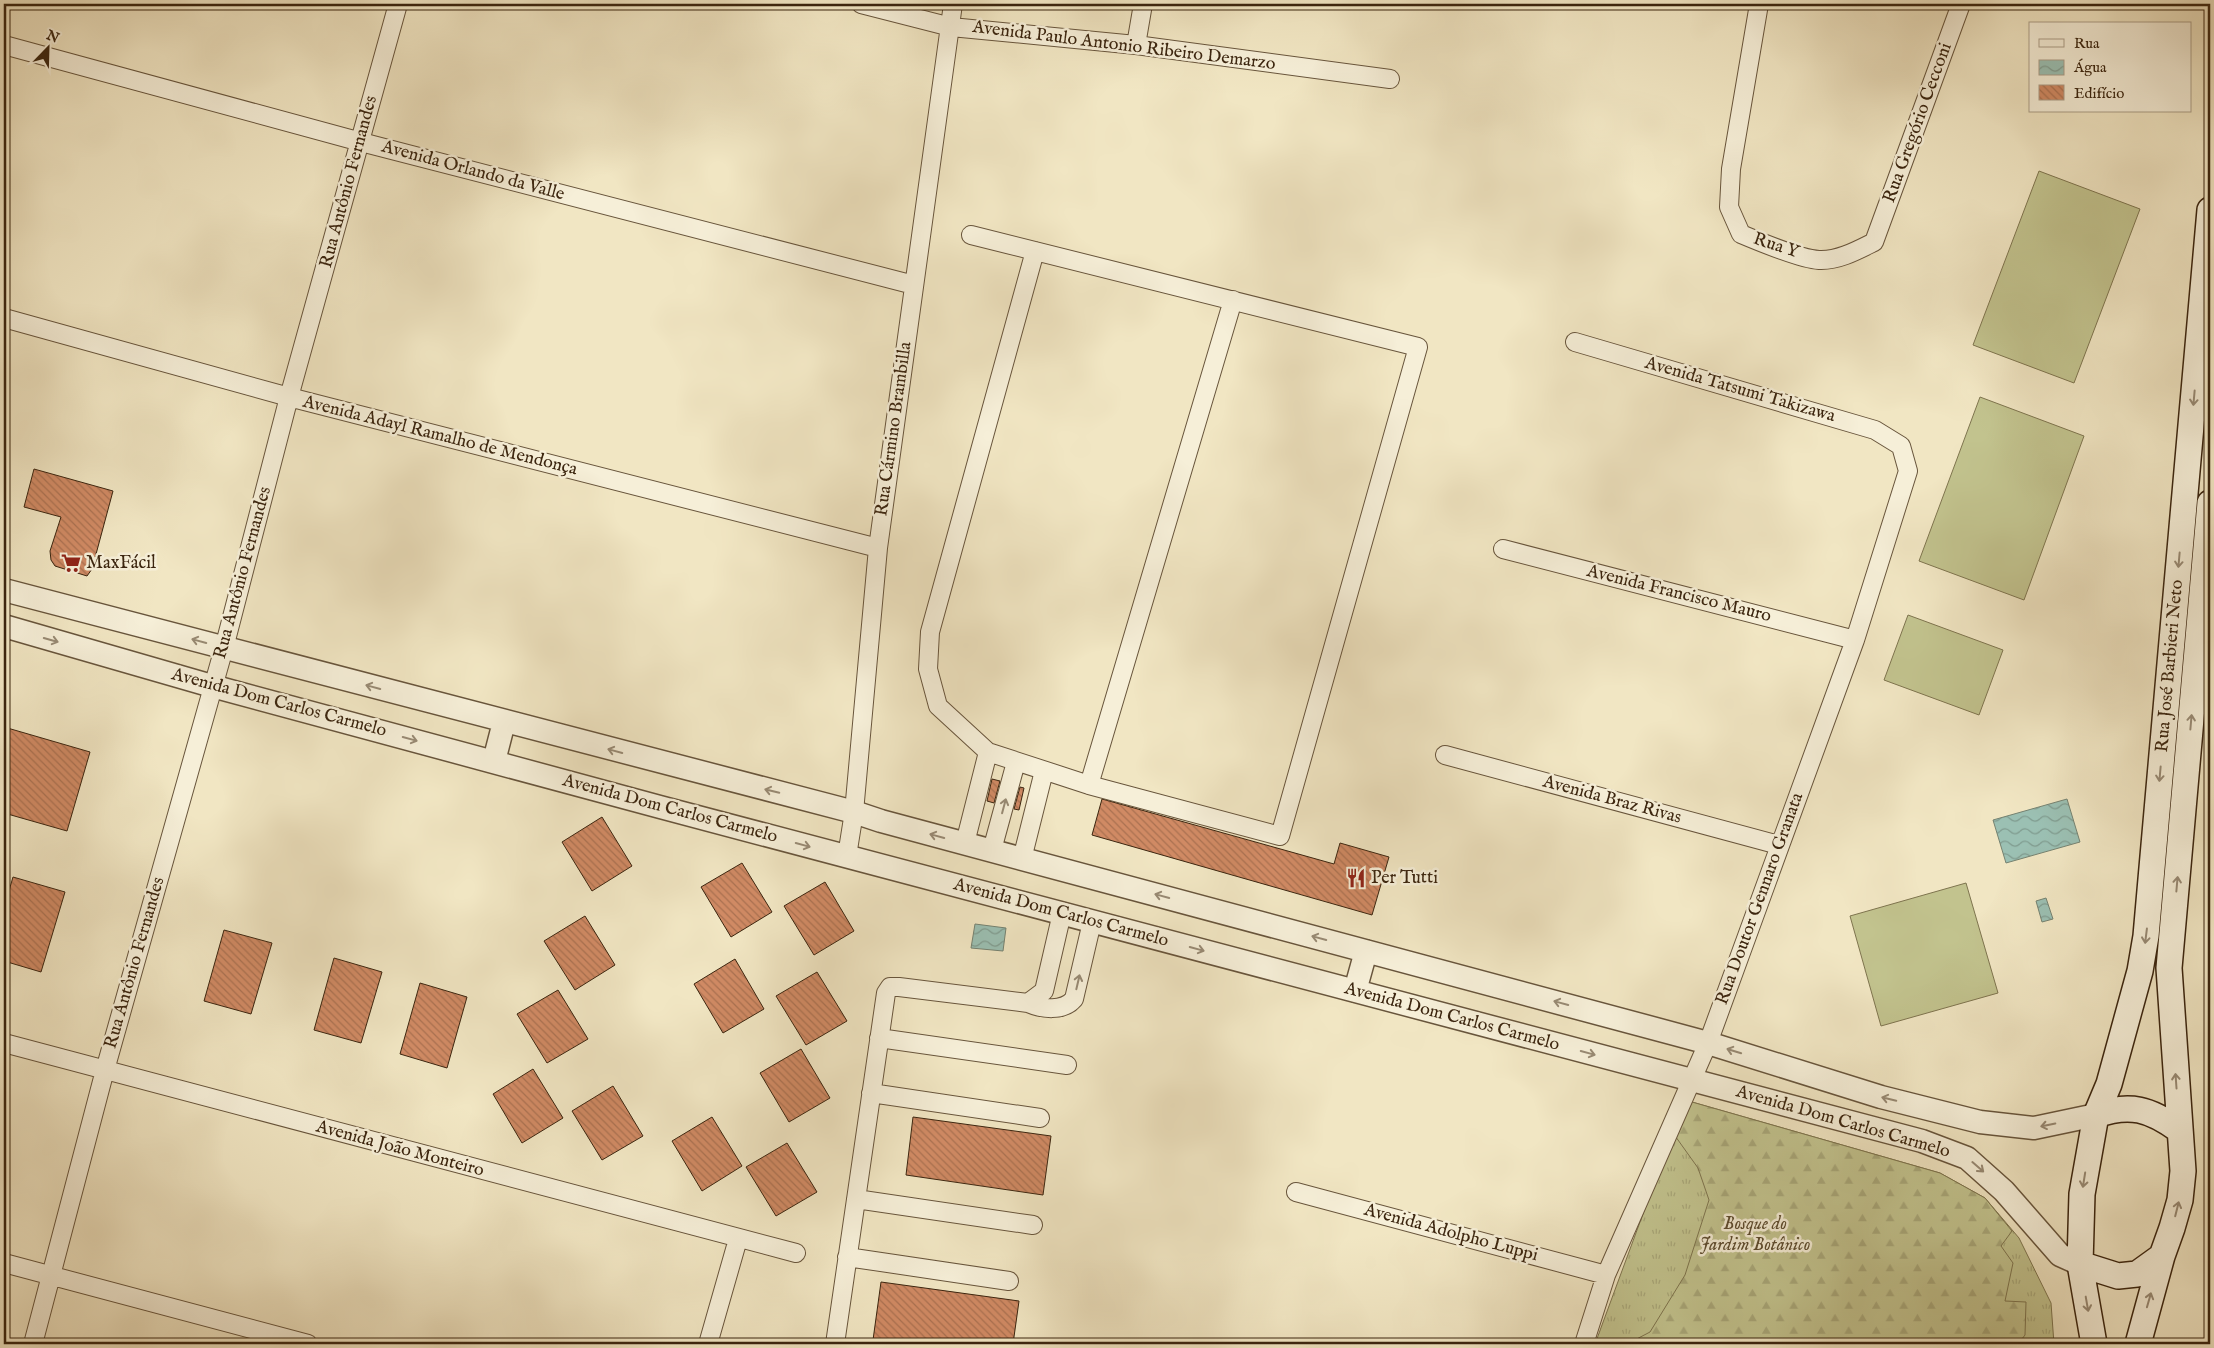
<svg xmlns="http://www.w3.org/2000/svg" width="2214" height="1348" font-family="'IM FELL English',serif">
  <defs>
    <pattern id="grass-tufts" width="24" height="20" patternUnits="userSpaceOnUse" patternTransform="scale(1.25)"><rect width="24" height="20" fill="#c2c38e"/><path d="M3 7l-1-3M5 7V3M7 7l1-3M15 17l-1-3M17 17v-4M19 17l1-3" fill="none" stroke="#a8a779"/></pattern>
    <pattern id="forest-firs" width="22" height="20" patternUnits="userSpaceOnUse" patternTransform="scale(1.25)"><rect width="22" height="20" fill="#c2c38e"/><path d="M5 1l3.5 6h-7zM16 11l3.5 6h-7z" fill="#a8a779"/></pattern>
    <pattern id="water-waves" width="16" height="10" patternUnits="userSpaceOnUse" patternTransform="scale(1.25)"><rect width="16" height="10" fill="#9bc0b3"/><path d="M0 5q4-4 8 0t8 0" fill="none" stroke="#809c90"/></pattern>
    <pattern id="building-back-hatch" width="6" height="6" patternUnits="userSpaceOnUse" patternTransform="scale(1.25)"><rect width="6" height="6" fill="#d08a64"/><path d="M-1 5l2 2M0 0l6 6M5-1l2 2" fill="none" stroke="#aa7151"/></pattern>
  </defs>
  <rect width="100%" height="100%" fill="#f1e6c3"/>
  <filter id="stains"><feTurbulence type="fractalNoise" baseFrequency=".004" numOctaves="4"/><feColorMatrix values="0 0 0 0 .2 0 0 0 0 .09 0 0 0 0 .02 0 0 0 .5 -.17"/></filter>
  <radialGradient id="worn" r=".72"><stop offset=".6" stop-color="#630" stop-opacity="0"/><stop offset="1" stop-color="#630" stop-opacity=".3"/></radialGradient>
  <path fill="url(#grass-tufts)" stroke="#7e744e" d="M1685,1100L1940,1173L1985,1198L2019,1238L2051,1303L2054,1344H1595Z"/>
  <path fill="url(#forest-firs)" stroke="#7e744e" d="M1685,1100L1940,1173L1985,1198L2012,1231L2001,1246L2013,1263L2005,1301L2026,1302L2025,1335L2018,1344H1627L1650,1332L1685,1275L1709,1200L1698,1168L1673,1133Z"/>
  <path fill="#c2c38e" stroke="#7e744e" d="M2039,171L2140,209L2074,383L1973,345Z
    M1980,397L2084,436L2024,600L1919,561Z
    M1908,615L2003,650L1979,715L1884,680Z
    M1966,883L1998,993L1881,1026L1850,916Z"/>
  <path fill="url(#water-waves)" stroke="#758271" d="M2067,799L2080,842L2006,863L1993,820Z
    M2046,898L2053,919L2042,922L2036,901Z
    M975,924L1006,928L1003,951L971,948Z"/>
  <path fill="url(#building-back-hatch)" stroke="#3b250f" d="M34,469L113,491L92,569L87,576L55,566L51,560L50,551L61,517L24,507Z
    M4,727L90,752L67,831L4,813Z
    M992,779L1000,781L994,803L987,801Z
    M1020,787L1024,788L1019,810L1014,809Z
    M1102,799L1334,864L1340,843L1389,857L1372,915L1092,835Z
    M602,817L632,866L592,891L562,842Z
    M742,863L772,912L731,937L701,887Z
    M13,877L65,892L41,972L4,961V908Z
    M825,882L854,931L814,955L784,906Z
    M585,916L615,965L575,990L544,941Z
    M224,930L272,943L251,1014L204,1001Z
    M334,958L382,972L361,1043L314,1030Z
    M735,959L764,1009L723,1033L694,984Z
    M817,972L847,1021L806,1045L776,996Z
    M420,983L467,997L447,1068L400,1054Z
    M558,990L588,1039L547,1063L517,1014Z
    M801,1049L830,1098L789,1122L760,1073Z
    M533,1069L563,1118L522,1143L493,1094Z
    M613,1086L643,1136L602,1160L572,1111Z
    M712,1117L742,1166L702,1191L672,1141Z
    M913,1117L1051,1136L1043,1195L906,1175Z
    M787,1143L817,1192L776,1216L746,1167Z
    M881,1282L1019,1301L1013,1344H903L873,1340Z"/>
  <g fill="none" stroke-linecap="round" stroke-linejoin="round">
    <defs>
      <path id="minor" d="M861,4L951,27L1136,45L1390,79
        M1759,4L1731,169L1729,207L1741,234C1760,242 1800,259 1819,260C1838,261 1858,250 1874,242L1961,4
        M4,45L361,142L914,285
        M1136,45L1143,4
        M971,235L1418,347L1280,836L1089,785L988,752L938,706L928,669L930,632L1035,251
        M4,318L289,397L878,548
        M1575,342L1875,430L1901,446L1908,471L1855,640L1708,1043L1606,1275L1584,1344
        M1503,549L1855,640
        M1445,755L1779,845
        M1089,785L1233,300
        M965,843L988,752
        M992,850L1016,762
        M847,856L854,812L878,548L953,4
        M1022,859L1044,771
        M1028,1003L1044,991L1062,913
        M879,1038L1067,1065
        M4,1043L796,1253
        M871,1093L1040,1118
        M1296,1192L1606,1275
        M856,1199L1033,1225
        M847,1257L1009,1281
        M4,1263L308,1344
        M33,1344L105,1070L224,648L289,397L398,4
        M708,1344L738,1239
        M835,1344L886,993L890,987H899L1028,1003C1042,1009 1063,1012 1074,999L1092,922"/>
      <path id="tertiary" d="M4,590L854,812L881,821L1708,1043L1881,1097L1980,1122L2034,1128L2096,1115
        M4,626L212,686L660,807L1922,1141L1967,1158L2004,1191L2060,1255L2080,1264
        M494,761L504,722
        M1355,991L1366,951"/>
      <path id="secondary" d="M2096,1115C2130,1103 2150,1109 2179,1130
        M2080,1264L2118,1276L2137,1274L2162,1256
        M2094,1344L2080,1264L2082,1194L2096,1115L2109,1084L2140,971L2146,936L2210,210
        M2138,1344L2162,1256L2172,1228L2180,1200L2183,1171L2169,968L2210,503"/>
    </defs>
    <use href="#minor" stroke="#68553c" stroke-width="20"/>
    <use href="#tertiary" stroke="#68553c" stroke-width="25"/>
    <use href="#secondary" stroke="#3b250f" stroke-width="28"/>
    <use href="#minor" stroke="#f6efd8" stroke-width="18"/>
    <use href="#tertiary" stroke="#f6efd8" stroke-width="22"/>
    <use href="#secondary" stroke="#f6efd8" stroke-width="25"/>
  </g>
  <defs><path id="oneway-shaft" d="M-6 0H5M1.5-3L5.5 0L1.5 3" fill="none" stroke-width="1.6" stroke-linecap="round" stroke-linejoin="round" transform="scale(1.25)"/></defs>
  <g stroke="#988a74">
    <use href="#oneway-shaft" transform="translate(2194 398) rotate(95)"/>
    <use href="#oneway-shaft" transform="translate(2179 560) rotate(95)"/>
    <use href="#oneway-shaft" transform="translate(51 640) rotate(16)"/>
    <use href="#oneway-shaft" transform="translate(199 641) rotate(-165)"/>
    <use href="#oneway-shaft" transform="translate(373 687) rotate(-165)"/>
    <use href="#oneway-shaft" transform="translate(2191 722) rotate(-85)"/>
    <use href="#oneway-shaft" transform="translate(410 739) rotate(15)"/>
    <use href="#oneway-shaft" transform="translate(615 751) rotate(-165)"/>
    <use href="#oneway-shaft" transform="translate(2160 774) rotate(95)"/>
    <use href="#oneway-shaft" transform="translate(772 791) rotate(-166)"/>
    <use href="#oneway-shaft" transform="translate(1004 806) rotate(-75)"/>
    <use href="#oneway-shaft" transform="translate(937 836) rotate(-165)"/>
    <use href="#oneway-shaft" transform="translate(803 845) rotate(15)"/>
    <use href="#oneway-shaft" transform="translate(2177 884) rotate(-85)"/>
    <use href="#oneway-shaft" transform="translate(1162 896) rotate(-165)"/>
    <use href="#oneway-shaft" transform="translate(2146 936) rotate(97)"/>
    <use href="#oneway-shaft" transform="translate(1319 938) rotate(-165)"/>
    <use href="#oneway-shaft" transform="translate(1197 949) rotate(15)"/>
    <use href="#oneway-shaft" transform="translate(1078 982) rotate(-77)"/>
    <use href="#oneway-shaft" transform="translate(1561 1003) rotate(-165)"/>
    <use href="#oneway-shaft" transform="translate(1734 1051) rotate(-163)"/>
    <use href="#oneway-shaft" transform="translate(1588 1053) rotate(15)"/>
    <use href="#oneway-shaft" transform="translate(2176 1081) rotate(-94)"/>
    <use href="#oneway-shaft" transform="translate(1889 1099) rotate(-166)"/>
    <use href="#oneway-shaft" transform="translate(2048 1125) rotate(168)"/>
    <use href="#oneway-shaft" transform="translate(1978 1167) rotate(41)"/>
    <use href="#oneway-shaft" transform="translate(2084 1180) rotate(99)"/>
    <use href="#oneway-shaft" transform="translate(2177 1209) rotate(-76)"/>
    <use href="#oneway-shaft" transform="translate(2149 1300) rotate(-74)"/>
    <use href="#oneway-shaft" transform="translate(2087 1304) rotate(80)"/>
  </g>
  <defs>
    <symbol id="supermarket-bare" viewBox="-9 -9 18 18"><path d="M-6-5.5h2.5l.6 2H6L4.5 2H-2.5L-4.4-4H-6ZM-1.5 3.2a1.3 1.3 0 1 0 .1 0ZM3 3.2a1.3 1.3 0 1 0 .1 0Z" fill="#8f2418" stroke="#f6efd8" stroke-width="2.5" paint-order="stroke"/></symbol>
    <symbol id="restaurant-bare" viewBox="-9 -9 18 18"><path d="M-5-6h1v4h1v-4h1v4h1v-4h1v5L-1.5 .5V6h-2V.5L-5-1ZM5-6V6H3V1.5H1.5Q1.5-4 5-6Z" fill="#8f2418" stroke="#f6efd8" stroke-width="2.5" paint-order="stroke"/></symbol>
  </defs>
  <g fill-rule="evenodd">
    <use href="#supermarket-bare" x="57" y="549" width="28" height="28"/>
    <use href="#restaurant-bare" x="1342" y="864" width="28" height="28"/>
  </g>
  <g text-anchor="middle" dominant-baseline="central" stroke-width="5" stroke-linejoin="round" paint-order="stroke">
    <g font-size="18" fill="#3b250f" stroke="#f6efd8">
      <text transform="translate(1124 46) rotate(7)">Avenida Paulo Antonio Ribeiro Demarzo</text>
      <text transform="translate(1918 123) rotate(-70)">Rua Gregório Cecconi</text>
      <text transform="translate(473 171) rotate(15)">Avenida Orlando da Valle</text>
      <text transform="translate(349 182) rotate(-75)">Rua Antônio Fernandes</text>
      <text transform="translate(1776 246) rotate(18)">Rua Y</text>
      <text transform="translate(1740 390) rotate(16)">Avenida Tatsumi Takizawa</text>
      <text transform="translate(894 429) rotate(-82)">Rua Cármino Brambilla</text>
      <text transform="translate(440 436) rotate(14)">Avenida Adayl Ramalho de Mendonça</text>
      <text transform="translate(243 573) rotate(-75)">Rua Antônio Fernandes</text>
      <text transform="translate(1679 594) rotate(14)">Avenida Francisco Mauro</text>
      <text transform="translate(2170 666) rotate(-85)">Rua José Barbieri Neto</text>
      <text transform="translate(279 703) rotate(15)">Avenida Dom Carlos Carmelo</text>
      <text transform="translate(1612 800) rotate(15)">Avenida Braz Rivas</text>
      <text transform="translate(670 809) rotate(15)">Avenida Dom Carlos Carmelo</text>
      <text transform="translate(1760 899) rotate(-70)">Rua Doutor Gennaro Granata</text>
      <text transform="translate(1061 913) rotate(15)">Avenida Dom Carlos Carmelo</text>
      <text transform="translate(135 963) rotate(-74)">Rua Antônio Fernandes</text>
      <text transform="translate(1452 1017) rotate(15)">Avenida Dom Carlos Carmelo</text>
      <text transform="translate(1843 1122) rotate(16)">Avenida Dom Carlos Carmelo</text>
      <text transform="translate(400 1149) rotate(15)">Avenida João Monteiro</text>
      <text transform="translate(1451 1233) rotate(15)">Avenida Adolpho Luppi</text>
    </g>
    <g font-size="18" fill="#3b250f" stroke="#f6efd8" text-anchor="start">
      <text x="86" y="563">MaxFácil</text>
      <text x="1371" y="878">Per Tutti</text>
    </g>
    <g font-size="18" font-style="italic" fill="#5d4c2f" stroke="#f6efd8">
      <text x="1755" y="1224">Bosque do<tspan x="1755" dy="21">Jardim Botânico</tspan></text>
    </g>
  </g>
  <rect width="2214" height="1348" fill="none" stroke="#f1e6c3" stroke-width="20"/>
  <rect x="5" y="5" width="2204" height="1338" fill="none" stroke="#3b250f" stroke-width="2.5"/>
  <rect x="10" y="10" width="2194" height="1328" fill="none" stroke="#3b250f"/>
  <rect x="2029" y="22" width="162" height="90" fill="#f6efd8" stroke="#ab9e88"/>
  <rect x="2039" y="39" width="25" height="8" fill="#f6efd8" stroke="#ab9e88"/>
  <text x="2074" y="48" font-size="15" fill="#3b250f">Rua</text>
  <rect x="2039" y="60" width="25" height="15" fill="url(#water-waves)" stroke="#ab9e88"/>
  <text x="2074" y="72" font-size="15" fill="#3b250f">Água</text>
  <rect x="2039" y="85" width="25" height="15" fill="url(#building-back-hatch)" stroke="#ab9e88"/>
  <text x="2074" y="98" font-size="15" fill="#3b250f">Edifício</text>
  <g transform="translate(48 48) rotate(23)" stroke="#f6efd8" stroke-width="4" paint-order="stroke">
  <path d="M0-4L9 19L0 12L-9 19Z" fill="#3b250f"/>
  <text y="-8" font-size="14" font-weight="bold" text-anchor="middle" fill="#3b250f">N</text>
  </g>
  <rect width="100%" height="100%" filter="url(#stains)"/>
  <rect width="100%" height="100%" fill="url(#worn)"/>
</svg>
